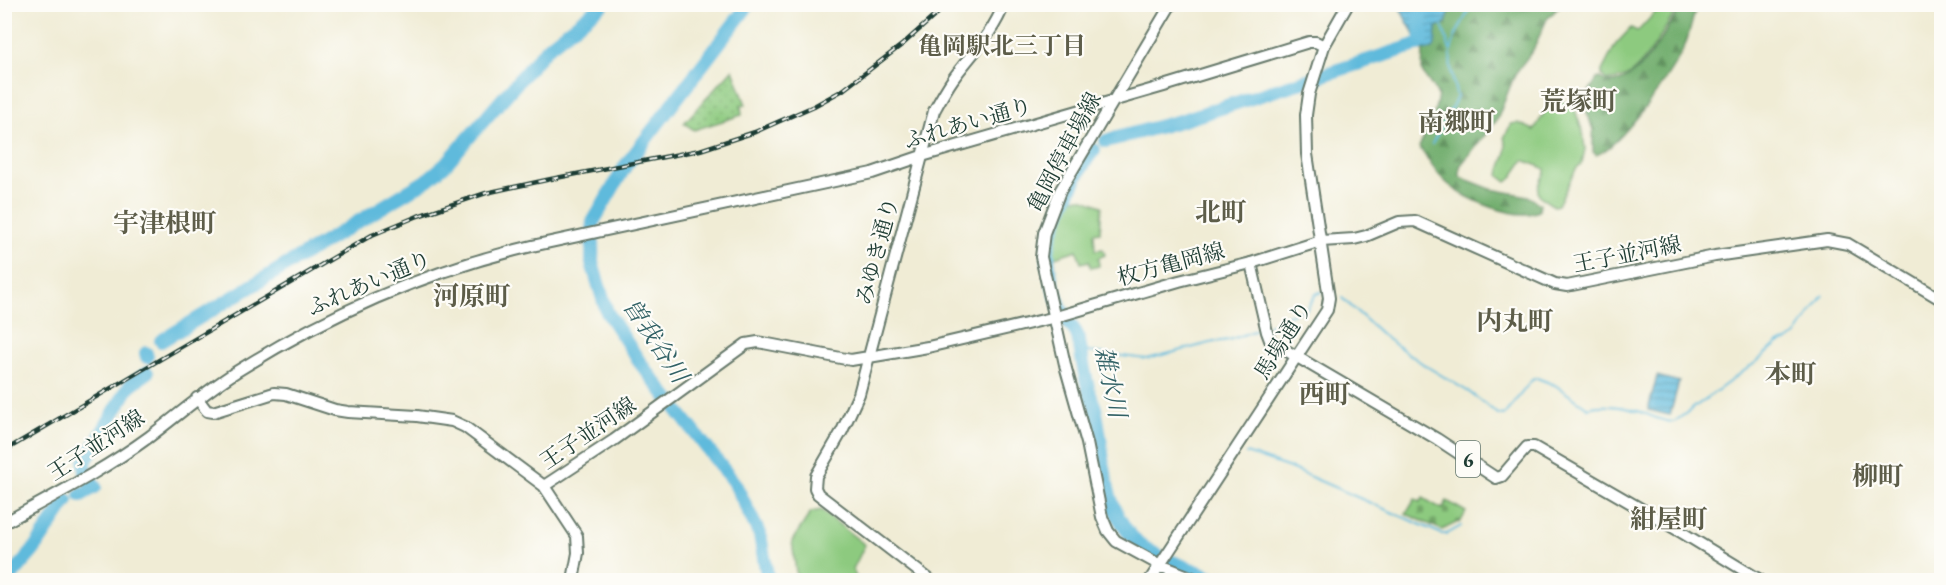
<svg xmlns="http://www.w3.org/2000/svg" width="1946" height="585" font-family="'EB Garamond','Noto Serif JP',serif">
  <defs>
    <pattern id="forest-firs" width="22" height="20" patternUnits="userSpaceOnUse" patternTransform="scale(1.5)"><rect width="22" height="20" fill="#72ae6e"/><path d="M5 1l3.5 6h-7zM16 11l3.5 6h-7z" fill="#5d8f5b"/></pattern>
    <pattern id="cemetery-stones" width="16" height="16" patternUnits="userSpaceOnUse" patternTransform="scale(1.5)"><rect width="16" height="16" fill="#8dca7f"/><path d="M2 7V4a2 2 0 0 1 4 0v3zM10 15v-3a2 2 0 0 1 4 0v3z" fill="#73a569"/></pattern>
    <pattern id="park-dots" width="8" height="8" patternUnits="userSpaceOnUse" patternTransform="scale(1.5)"><rect width="8" height="8" fill="#8dca7f"/><path d="M2 2h.1M6 6h.1" fill="none" stroke="#73a569" stroke-width="1.8" stroke-linecap="round"/></pattern>
    <pattern id="water-rules" width="6" height="5" patternUnits="userSpaceOnUse" patternTransform="scale(1.5)"><rect width="6" height="5" fill="#5ebadc"/><path d="M0 2.5h6" fill="none" stroke="#4d98b3"/></pattern>
  </defs>
  <rect width="100%" height="100%" fill="#fdfcf7"/>
  <filter id="ink" filterUnits="userSpaceOnUse"><feTurbulence type="fractalNoise" baseFrequency=".0167" numOctaves="2"/><feDisplacementMap in="SourceGraphic" scale="12" xChannelSelector="R" yChannelSelector="G"/><feConvolveMatrix kernelMatrix="1 2 1 2 8 2 1 2 1" color-interpolation-filters="sRGB"/></filter>
  <filter id="wash" filterUnits="userSpaceOnUse"><feTurbulence type="fractalNoise" baseFrequency=".008" numOctaves="4" result="noise"/><feDisplacementMap in="SourceGraphic" scale="24" xChannelSelector="R" yChannelSelector="G"/><feGaussianBlur stdDeviation="1.35" result="paint"/><feColorMatrix in="noise" values="0 0 0 0 0 0 0 0 0 0 0 0 0 0 0 0 0 1.4 0 .05"/><feComposite in="paint" operator="in"/></filter>
  <g filter="url(#wash)">
    <rect width="100%" height="100%" fill="#f0ecd5"/>
    <path fill="url(#forest-firs)" stroke="#487651" stroke-width="1.5" d="M1452,5H1561L1547,19L1533,50L1515,74L1497,120L1460,166V177L1491,189L1528,196L1540,204L1539,211C1517,222 1465,199 1448,184C1436,175 1428,159 1419,147L1433,120L1438,95L1422,72L1423,49H1433L1435,38L1434,34L1437,26L1446,23Z
      M1682,5H1691L1696,8C1692,21 1689,36 1684,48C1673,72 1620,148 1596,155L1593,152V130L1583,101L1597,79L1600,78C1633,100 1668,26 1682,5Z"/>
    <path fill="url(#cemetery-stones)" stroke="#56845a" stroke-width="1.5" d="M1423,498L1442,509L1447,501L1466,512L1460,523L1458,522L1442,530L1406,514L1415,499L1421,502Z"/>
    <path fill="url(#park-dots)" stroke="#56845a" stroke-width="1.5" d="M733,69L746,105L741,106L742,115L694,130L684,123Z"/>
    <path fill="#8dca7f" stroke="#56845a" stroke-width="1.5" d="M1662,5H1680C1666,25 1650,59 1630,74C1624,78 1615,80 1607,80L1602,76V71L1616,44L1631,28L1637,31L1640,29Z
      M1555,101L1569,103L1574,107L1583,133L1585,149L1582,163L1576,169L1558,205L1554,206C1535,195 1534,192 1545,173V169L1524,160L1511,179L1507,182L1499,176C1500,161 1511,154 1504,138L1511,124L1518,123L1534,130L1551,102Z
      M1070,198H1082L1102,206L1100,232L1094,233L1095,250L1103,249L1105,255L1098,258L1099,266L1091,268L1089,261L1081,263L1077,250L1052,258L1051,242Z
      M821,510L865,545L853,569L857,580H797L792,541L811,512Z"/>
    <path fill="url(#water-rules)" stroke="#3e7c88" stroke-width="1.5" d="M1399,5H1452L1446,23L1438,26C1433,34 1438,42 1433,49L1426,50C1421,47 1401,12 1399,5Z
      M1657,376L1679,382L1670,415L1648,410Z"/>
    <g fill="none" stroke-linecap="round" stroke-linejoin="round">
      <path stroke="#5ebadc" stroke-width="2" d="M1442,25L1450,50
        M1432,144L1457,97C1445,52 1449,44 1473,4
        M1342,298L1386,338L1426,366L1469,392L1498,414L1504,415L1532,380L1537,378L1555,385L1588,408C1604,403 1624,407 1641,412C1652,416 1662,422 1674,422L1755,363L1778,343L1788,341L1796,335L1823,295
        M1268,325L1284,322L1283,316L1306,310L1316,294L1321,292
        M1080,351L1147,359L1214,342L1229,340L1259,329
        M1246,453L1290,468L1442,534H1447L1461,526"/>
      <path stroke="#5ebadc" stroke-width="14" d="M749,4L626,165L593,222L592,263L607,312L641,364L735,484L760,535L768,580
        M1106,141L1180,121L1419,44L1422,39L1420,18L1427,4
        M1094,150C1080,165 1048,232 1048,253C1048,274 1056,299 1066,318C1069,325 1076,330 1078,337C1082,353 1083,370 1088,387C1089,394 1093,401 1095,408C1105,452 1100,501 1132,537C1151,559 1191,567 1217,580
        M161,341L427,180L445,165L547,48L603,4
        M146,353L147,357
        M81,495L95,487L86,473L85,462L130,385L147,373
        M8,580L33,551L67,500"/>
    </g>
  </g>
  <g filter="url(#ink)">
    <g fill="none" stroke-linecap="round" stroke-linejoin="round">
      <defs>
        <path id="secondary" d="M1171,4L1060,191L1044,233L1041,257L1066,369L1087,443L1102,517L1108,531L1116,541L1160,565L1198,580
          M1251,263L1321,241L1354,239L1366,236L1399,222L1415,221L1555,284L1567,286L1715,256L1827,240L1848,244L1942,300
          M197,398L207,411L213,412L274,393L286,394L335,410L348,412L417,416L452,421L465,427L544,486L577,536L578,553L573,580
          M544,486L614,440L746,344L758,342L851,360L928,347L1056,317
          M4,523C53,496 104,470 149,437C181,413 210,387 244,367C333,312 431,270 532,246L872,173L922,156L1164,86L1309,42H1316L1324,46
          M930,580L818,494L815,488L816,476L842,431L859,394L934,111C940,100 946,89 953,79C971,54 993,34 1004,4
          M1150,580L1327,310L1329,298L1307,154L1306,115L1309,94L1324,46L1348,4"/>
        <path id="primary" d="M1056,317L1179,281L1251,263L1267,332L1270,340L1275,344L1437,439L1496,478L1502,476L1527,447H1534L1681,532L1760,580"/>
      </defs>
      <use href="#secondary" stroke="#687a6c" stroke-width="14"/>
      <use href="#primary" stroke="#687a6c" stroke-width="14"/>
      <use href="#secondary" stroke="#fff" stroke-width="10"/>
      <use href="#primary" stroke="#fff" stroke-width="10"/>
      <defs>
        <path id="rail" d="M4,451L372,235L418,216L486,193L551,179L700,150L755,132L814,106L843,90L903,44L948,4"/>
      </defs>
      <use href="#rail" stroke="#1f3d34" stroke-width="4.5"/>
      <use href="#rail" stroke="#fdfcf7" stroke-width="2" stroke-dasharray="7" stroke-linecap="butt"/>
    </g>
  </g>
  <g text-anchor="middle" dominant-baseline="central" stroke-width="4.5" stroke-linejoin="round" paint-order="stroke">
    <rect fill="#fdfcf7" stroke="#62766e" stroke-width="1.5" x="1456" y="441" width="24" height="36" rx="4.5"/>
    <g font-size="21" font-weight="bold" fill="#1f3d34">
      <text x="1468" y="459">6</text>
    </g>
    <g font-size="22" fill="#1f3d34" stroke="#fdfcf7">
      <text transform="translate(968 123) rotate(-16)">ふれあい通り</text>
      <text transform="translate(1064 152) rotate(-62)">亀岡停車場線</text>
      <text transform="translate(877 251) rotate(-75)">みゆき通り</text>
      <text transform="translate(1627 254) rotate(-11)">王子並河線</text>
      <text transform="translate(1171 264) rotate(-15)">枚方亀岡線</text>
      <text transform="translate(369 283) rotate(-23)">ふれあい通り</text>
      <text transform="translate(1283 340) rotate(-58)">馬場通り</text>
      <text transform="translate(588 433) rotate(-34)">王子並河線</text>
      <text transform="translate(96 445) rotate(-33)">王子並河線</text>
    </g>
    <g font-size="24" font-weight="bold" fill="#5d5d49" stroke="#fdfcf7">
      <text x="1002" y="45">亀岡駅北三丁目</text>
    </g>
    <g font-size="24" font-style="italic" fill="#326266" stroke="#fdfcf7">
      <text transform="translate(656 340) rotate(56)">曽我谷川</text>
      <text transform="translate(1111 382) rotate(78)">雑水川</text>
    </g>
    <g font-size="26" font-weight="bold" fill="#5d5d49" stroke="#fdfcf7">
      <text x="1579" y="101">荒塚町</text>
      <text x="1457" y="122">南郷町</text>
      <text x="1221" y="212">北町</text>
      <text x="165" y="223">宇津根町</text>
      <text x="472" y="296">河原町</text>
      <text x="1515" y="321">内丸町</text>
      <text x="1791" y="374">本町</text>
      <text x="1325" y="394">西町</text>
      <text x="1878" y="476">柳町</text>
      <text x="1669" y="519">紺屋町</text>
    </g>
  </g>
  <rect width="1946" height="585" fill="none" stroke="#fdfcf7" stroke-width="24"/>
</svg>
